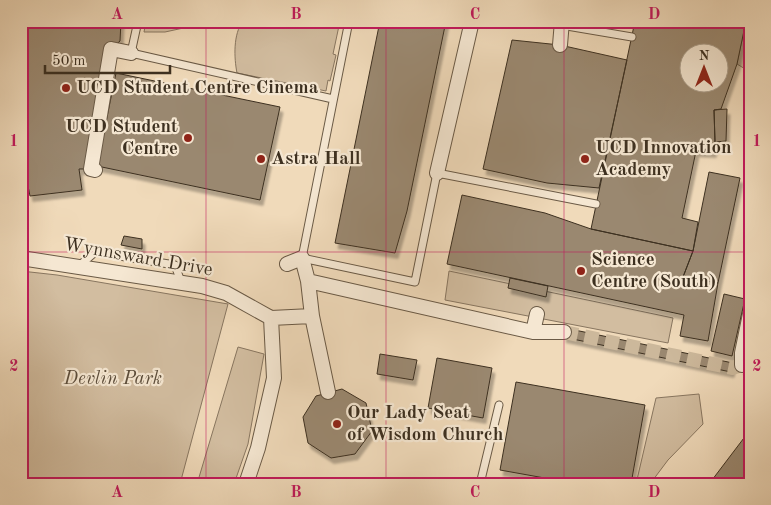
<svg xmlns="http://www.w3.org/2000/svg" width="771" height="505" font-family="'Old Standard TT',serif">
  <defs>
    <filter id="shadow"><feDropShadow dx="3" dy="5.5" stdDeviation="1" flood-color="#0004"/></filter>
  </defs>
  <rect width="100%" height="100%" fill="#f0daba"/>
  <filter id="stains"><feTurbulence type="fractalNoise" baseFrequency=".004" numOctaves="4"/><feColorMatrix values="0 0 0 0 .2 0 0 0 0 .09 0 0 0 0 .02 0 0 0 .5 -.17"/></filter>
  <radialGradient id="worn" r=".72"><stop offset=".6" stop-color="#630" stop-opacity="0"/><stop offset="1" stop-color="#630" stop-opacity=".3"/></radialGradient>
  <path fill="#d2bda0" stroke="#887660" d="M146,21H196L188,24V27L165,32H144Z
    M243,21H340L333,54L336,55L330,81L328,80L326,91L237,73C234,58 233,34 243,21Z
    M746,21H750V72L737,64Z
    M21,229L26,230V253L21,252Z
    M21,271L57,275L228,304L180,484H21Z
    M449,271L673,318L668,343L445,300Z
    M238,347L264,354L248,444L234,484H197Z
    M699,394L703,424L668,460L650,484H636L656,398Z"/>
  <path fill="#9a8870" stroke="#3d3020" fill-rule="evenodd" filter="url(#shadow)" d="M21,21H121L120,41L111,49L91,169H79L82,190L30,196L27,181L21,182Z
    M380,21H446L407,211L395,253L335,243Z
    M635,21H746L737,64L721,109L714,110L715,142L713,152L696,151L682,218L698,222L693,251L591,229ZM688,52H718V82H688Z
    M512,40L560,45L627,60L599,188L547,183L483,169Z
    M116,73L280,107L260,200L97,166Z
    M727,109L726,141L715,142L714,110Z
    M709,172L740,178L718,283L683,277L693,251Z
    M462,195L545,213L591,229L693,251L683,277L718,283L708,341L680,336L684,315L447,264Z
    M124,236L142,239V249L121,245Z
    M510,278L548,286L546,297L508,288Z
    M724,294L745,299L732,356L711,351Z
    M565,328L733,363L731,372L563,337Z
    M380,354L417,360L413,380L377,374Z
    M437,358L492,368L483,418L428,408Z
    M516,382L645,405L631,484H578L500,470Z
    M342,389L366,403L372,431L355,454L331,458L308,443L303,417L316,396Z
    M750,430V484H709Z
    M493,479L517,484H492Z"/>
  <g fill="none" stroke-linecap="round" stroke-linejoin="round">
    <path stroke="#ccb89b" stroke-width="14" stroke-dasharray="14 7" stroke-linecap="butt" d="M564,332L732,368L742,365L750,372"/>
    <defs>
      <path id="lane" d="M138,21L131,53L333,99
        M349,21L302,258L415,282L437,173L596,204
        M561,25L632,37
        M79,266L95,252L175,265L181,282
        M480,484L499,405"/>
      <path id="street" d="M560,45L562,21
        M95,170L91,169L111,49L131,53
        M437,173L472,21
        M21,258L202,286L226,293L271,318
        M287,264L302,258L308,281
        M312,316L328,392
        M271,318L312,316L308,281L533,332H564
        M533,332L537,314
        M742,365V353L750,314
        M246,484L258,448L274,378L271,318"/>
    </defs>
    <use href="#lane" stroke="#6a5a46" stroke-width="9"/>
    <use href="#street" stroke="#6a5a46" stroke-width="16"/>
    <use href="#lane" stroke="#f5e7d2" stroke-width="7"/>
    <use href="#street" stroke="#f5e7d2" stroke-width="14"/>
  </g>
  <path fill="none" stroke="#c2185b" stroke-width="1" stroke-opacity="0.55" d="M206,21V484M386,21V484M564,21V484M21,252H750"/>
  <g fill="#8f2418" stroke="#f5e7d2" stroke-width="2">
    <circle cx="66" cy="88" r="5"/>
    <circle cx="188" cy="138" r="5"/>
    <circle cx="261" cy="159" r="5"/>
    <circle cx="585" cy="159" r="5"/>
    <circle cx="581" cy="271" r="5"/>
    <circle cx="337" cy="424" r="5"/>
  </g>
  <g text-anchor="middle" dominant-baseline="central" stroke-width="4.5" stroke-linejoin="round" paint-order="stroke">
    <g font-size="19" font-weight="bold" fill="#3d3020" stroke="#f5e7d2" text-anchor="start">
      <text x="76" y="88">UCD Student Centre Cinema</text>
      <text x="178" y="127" text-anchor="end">UCD Student<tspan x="178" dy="22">Centre</tspan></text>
      <text x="595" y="148">UCD Innovation<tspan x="595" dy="22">Academy</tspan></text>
      <text x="271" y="159">Astra Hall</text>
      <text x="591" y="260">Science<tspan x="591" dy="22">Centre (South)</tspan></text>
      <text x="347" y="413">Our Lady Seat<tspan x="347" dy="22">of Wisdom Church</tspan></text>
    </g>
    <g font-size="19" fill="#3d3020" stroke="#f5e7d2">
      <text transform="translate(138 258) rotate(10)">Wynnsward Drive</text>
    </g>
    <g font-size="19" font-style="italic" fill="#5b4c3a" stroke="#f5e7d2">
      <text x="113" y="379">Devlin Park</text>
    </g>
  </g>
  <rect width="771" height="505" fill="none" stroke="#f0daba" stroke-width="55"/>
  <g transform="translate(704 68)"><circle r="24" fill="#f5e7d2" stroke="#ab9e8b"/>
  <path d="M0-4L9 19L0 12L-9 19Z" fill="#8f2418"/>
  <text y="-8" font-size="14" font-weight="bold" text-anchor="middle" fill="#3d3020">N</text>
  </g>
  <path d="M45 65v8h125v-8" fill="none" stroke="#3d3020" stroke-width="2.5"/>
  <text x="52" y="65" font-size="15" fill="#3d3020" stroke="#f5e7d2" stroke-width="4" paint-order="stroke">50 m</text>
  <rect x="28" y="28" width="716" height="450" fill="none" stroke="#c2185b" stroke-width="2"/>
  <g font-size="16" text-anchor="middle" font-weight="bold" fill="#c2185b">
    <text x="117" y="19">A</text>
    <text x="296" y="19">B</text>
    <text x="475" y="19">C</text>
    <text x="654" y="19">D</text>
    <text x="14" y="146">1</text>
    <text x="757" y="146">1</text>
    <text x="14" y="371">2</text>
    <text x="757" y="371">2</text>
    <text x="117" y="497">A</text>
    <text x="296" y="497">B</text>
    <text x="475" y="497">C</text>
    <text x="654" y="497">D</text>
  </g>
  <rect width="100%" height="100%" filter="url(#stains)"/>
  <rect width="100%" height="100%" fill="url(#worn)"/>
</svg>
